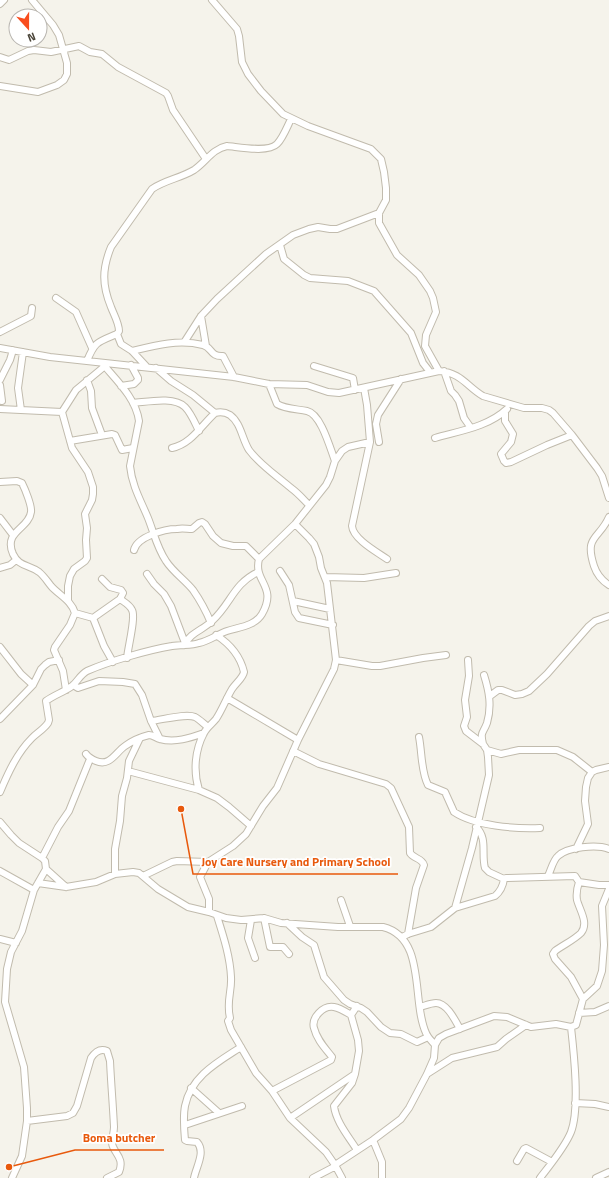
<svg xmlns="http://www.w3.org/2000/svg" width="609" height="1178" font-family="'Titillium Web',sans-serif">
  <rect width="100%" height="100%" fill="#f5f3eb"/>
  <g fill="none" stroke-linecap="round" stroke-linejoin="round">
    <defs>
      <path id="minor" d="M212,0L237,29L239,36L242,62L248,74L261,91L283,114L308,126L371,149L381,159L384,172L386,188V200L379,213V223L397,255L419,275L430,291L433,298L436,312L426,335L425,346L439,371
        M0,4L4,0
        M0,57L9,60L28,51L34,50L51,52L79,46L90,52L102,54L118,67L166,93L168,96L173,110L206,159
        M0,86L38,92L57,85L64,80L67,74V63L59,35L53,25L32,0
        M280,245L284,259L304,275L310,278L348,281L374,291L411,333L423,363L430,372
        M56,298L76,312L92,348
        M201,316L206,346
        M0,332L31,316L32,308
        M117,334L121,344L132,351L146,366
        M185,341L201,316L217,299L266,254L293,235L309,229L318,227L330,229H337L379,213
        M0,348L50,357L234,377L269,384L307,385L328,392L339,393L439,371C462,373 466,386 483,396L524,408H542L549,410L553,413L572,435L597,468L602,476L609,498
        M132,351C156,345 179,339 203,345C212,347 210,357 223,356L234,377
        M87,361C95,341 98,342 117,334L119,331C119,323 114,315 111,307C102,285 102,269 111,247L152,189C165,180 181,178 194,170C206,162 212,149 227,146C239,147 268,153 277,144C283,138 287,127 291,119
        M102,363C116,380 136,398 139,421L130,466C132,486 141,501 148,518C154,533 157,548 166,561C173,572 185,580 193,590C200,600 206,611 211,623
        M314,366L353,378L355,390
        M156,368L171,381L193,395L215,413
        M444,371L451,391L455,395L459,401L464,418L471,428
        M0,380L10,360L13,350
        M87,380L91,391L92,408L102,435
        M269,384L277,404C285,409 297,409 307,411C321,414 330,448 335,461
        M0,385L2,401
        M121,386L134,384L138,380V378L131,365
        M133,403C147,402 174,396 185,407C191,413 195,423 199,431
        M0,409L62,412
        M21,410L18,388L23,352
        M505,411V421L513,434L511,442L501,454L504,461L506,463L511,462L547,445L572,435
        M435,438C459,431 488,427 507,409
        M70,441L112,434L115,435L122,450L133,448
        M370,442L352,526C353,539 377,552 387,559
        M379,442L376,424L378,415L401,379
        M172,448C191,444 201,426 215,413C219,412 225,412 230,415C241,423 242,439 249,450C260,465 277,476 291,488C298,493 303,499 309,505
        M0,482L17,481L22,483C25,489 32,506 31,512C29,529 3,531 13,554C19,567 28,564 39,572C44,576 47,581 51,586C60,596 71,600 75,613L70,625L55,647L54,650L63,671L66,690
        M609,517C599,540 584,535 594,566C597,575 601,580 609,585
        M0,518L13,535
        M134,550C137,537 164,529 177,529C182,528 187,529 192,529L199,523L202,522L205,524L213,536L221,543L233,546H246L259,559
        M0,568L10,565L16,560
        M280,571L289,585L295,612L299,618L333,625
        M147,574L154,584L164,594L171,606L185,643
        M325,577L364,578L396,573
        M120,599C124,602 130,605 132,610C136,617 128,647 127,658
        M68,600V586L70,576L74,569L85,561L87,558L86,540L87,528L85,514L92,500L93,494V487L88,472L72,448L62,412L76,390L105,366
        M293,601L330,609
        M75,613L93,618L104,646L113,662
        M93,618L120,599L123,593L121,590L110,587L102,579
        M216,635C230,644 240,655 244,672C243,678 236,683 232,689C226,699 222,710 216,719C212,724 207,727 204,733C195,750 193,771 199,790L217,798L229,807L251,826
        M184,645C191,632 203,630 212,621C231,604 233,584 258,572
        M0,647L21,674L33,685
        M336,660L372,666H380L423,658L446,655
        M73,685L78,688L99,681L123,682L135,684L142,695L151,721L160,739
        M490,696L498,690H502L515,695L522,694L529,691L547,674L589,626L595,621L609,616
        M227,698L298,740
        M0,719L33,685L41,669L45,665L49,662L59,660
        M151,721C162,720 186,713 195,717C199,719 204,724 208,727
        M419,737C422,752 421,772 428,785L445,792L454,812C475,826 515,829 540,828
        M483,744C480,731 483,734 487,723C492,706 489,691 484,675
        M487,750L501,754L519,750H557L573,757L592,772
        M293,751L319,764L386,784L391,788L409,827L410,853C414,859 422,858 424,865L416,888L408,934
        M86,754C89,758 91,759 96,761C110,767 116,752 125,746C132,741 141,737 149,735C153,735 156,738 160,739C175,743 190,738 204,733
        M128,771L199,790
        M0,792C8,773 17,753 32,738C37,733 44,729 48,723L49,720L46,701C54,695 64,692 72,686C78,681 80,675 87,671C110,661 148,650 172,646C181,644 191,646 199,643C209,641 218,634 227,631C239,627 255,626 262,614C278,586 253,582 259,559L295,524L326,485L330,477L335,461L342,451L348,447L370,442L367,405L364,388
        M0,822L11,835L19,843L42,858L45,861L46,869L34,890L22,931L11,952L7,969L5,1002L24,1067L27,1108V1121L22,1156L12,1178
        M476,827C488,838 481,854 485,868L489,872L504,879
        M576,849L588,824L585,801L586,787L588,778L592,772L596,770L609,767
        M42,858L58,827L69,811L90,759
        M208,862L200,877L209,899V912
        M46,869L66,887
        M0,871L34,890
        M115,874V849L120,821L122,796L127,778L129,761L140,738
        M143,876L172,862L177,861L208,862L233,846L246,834L263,806L277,788L298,740L334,669L336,660L327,583L321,568L319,557L314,544L309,538L295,524
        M548,876C551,870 553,860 558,856C567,847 597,844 609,849
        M579,882L599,885H609
        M38,883L66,887L96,882L115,874L133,872L139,873L158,889L188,907L209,912L226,918L241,920L264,918L281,923L338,927H383C427,938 411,1001 426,1033C428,1038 432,1041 435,1045
        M341,900L350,926
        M455,908L472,848L489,775L488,757L487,750L483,744L466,731L464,726L467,717L465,700L469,676L468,660
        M217,916C223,935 230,956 231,977C232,992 226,1001 230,1018L228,1021L231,1030L256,1073L272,1091L290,1118L326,1152L335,1165L342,1178
        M264,918L270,947H283L289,954
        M251,920L248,938L255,958
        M287,923L302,937L314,945L324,977L344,1000L350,1004L361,1008L367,1012L381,1027L390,1033L401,1034L417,1042L428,1037
        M402,937L408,934L431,927L455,908L495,896C501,891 503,886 504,879L506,878L575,876L579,882C577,888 576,894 577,900C580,911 589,923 581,933C574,940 563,945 555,951L553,954L555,959L571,977L583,999
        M0,939L16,943
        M420,1007C424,1006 431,1003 436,1003C447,1003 455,1020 460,1029
        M579,1013L595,1012L609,1006
        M355,1074L352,1083L334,1106C336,1122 349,1137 357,1150
        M427,1074L452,1058L497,1047L506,1039L526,1025
        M191,1088L219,1113
        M272,1091L331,1060L332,1057C325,1048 317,1040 314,1028C311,1018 323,1005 334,1007C340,1008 346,1012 351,1015
        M575,1103L595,1104L609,1107
        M290,1118L355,1074L359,1051L358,1040L351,1015L357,1006
        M27,1121L67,1116L73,1113L77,1106L91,1058C95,1052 100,1048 107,1051L110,1061C111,1083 113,1105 114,1127C114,1132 112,1138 112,1143C113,1153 125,1157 119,1172L107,1178
        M185,1125L242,1106
        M373,1140L382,1162V1178
        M517,1161L524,1149L526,1148L552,1162
        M335,1165L373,1140L401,1119L409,1108L427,1074L434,1058L435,1045L439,1038L446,1034L494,1016L507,1017L531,1027L556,1024L571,1027L576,1025L583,999L597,986L602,971L604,945L602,906L609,889
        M194,1178C196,1167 206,1152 197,1142L187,1141L185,1140C184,1129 183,1116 185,1106C191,1076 218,1062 241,1047
        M313,1178L336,1166
        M540,1178C550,1165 565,1147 571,1132C580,1108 574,1054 571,1027
        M596,1178L609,1172"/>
    </defs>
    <use href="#minor" stroke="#c1bbad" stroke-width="8"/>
    <use href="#minor" stroke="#fff" stroke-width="6"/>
  </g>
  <path fill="none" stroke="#e8590c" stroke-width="1.5" d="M181 809L193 874H398M9 1167L75 1150H164"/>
  <g fill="#e8590c" stroke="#fff" stroke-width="1.5">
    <circle cx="181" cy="809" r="4"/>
    <circle cx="9" cy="1167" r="4"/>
  </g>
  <g font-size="12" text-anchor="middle" font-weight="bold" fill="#e8590c" stroke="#fff" stroke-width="3.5" stroke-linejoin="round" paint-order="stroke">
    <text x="296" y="866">Joy Care Nursery and Primary School</text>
    <text x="119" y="1142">Boma butcher</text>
  </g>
  <g transform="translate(28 28) rotate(159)"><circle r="19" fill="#ffffff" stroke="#b7b4af"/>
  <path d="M0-3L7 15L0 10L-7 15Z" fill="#f94d1e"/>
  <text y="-6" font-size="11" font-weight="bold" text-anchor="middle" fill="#4a4438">N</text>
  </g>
</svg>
